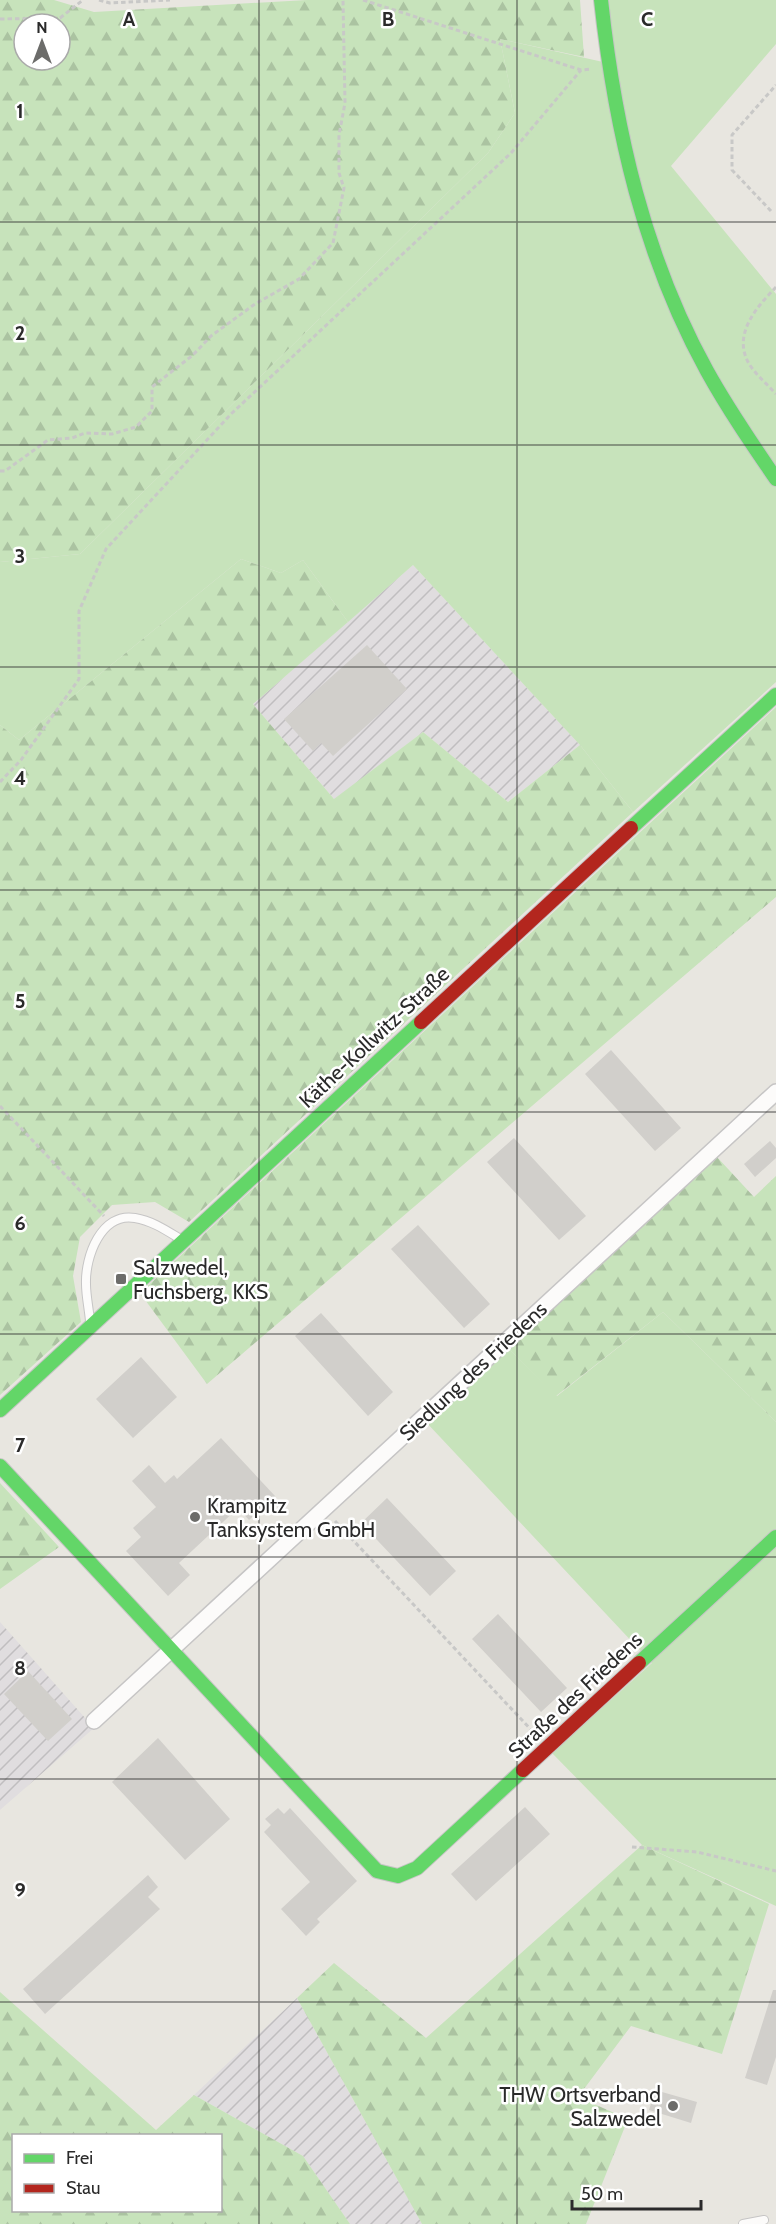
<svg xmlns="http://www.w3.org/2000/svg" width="776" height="2224" font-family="Cabin,sans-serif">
  <defs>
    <pattern id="industrial-furrows" width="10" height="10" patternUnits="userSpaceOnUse" patternTransform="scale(1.5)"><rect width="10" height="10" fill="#e0dddf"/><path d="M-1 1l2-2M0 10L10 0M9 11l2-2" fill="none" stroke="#c0bec0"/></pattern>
    <pattern id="forest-firs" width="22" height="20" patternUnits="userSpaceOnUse" patternTransform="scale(1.5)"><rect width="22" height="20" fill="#c7e3bb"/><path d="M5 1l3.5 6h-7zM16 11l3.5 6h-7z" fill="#abc3a1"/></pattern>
  </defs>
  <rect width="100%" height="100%" fill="#e8e6e0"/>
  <path fill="url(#industrial-furrows)" d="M413,565L580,745L508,802L423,732L335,800L253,704Z
    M0,1622L94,1728L0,1810Z
    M297,1998L422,2224H350L303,2156L194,2095Z"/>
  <path fill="#c7e3bb" d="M609,0H776V44L671,166L776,294V682L633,812L580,745L413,565L348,622L303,560L281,573L241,559L19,740L0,725V562L80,554L488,153L515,113L500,39L612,64Z
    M663,1312L776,1422V1906L642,1845L552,1753L652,1663L425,1421L506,1346L557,1396Z"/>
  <path fill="url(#forest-firs)" fill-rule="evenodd" d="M0,0H54L94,12L307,0H580L584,57L500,39L515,113L488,153L80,554L0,562ZM24,24H60V60H24Z
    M241,559L281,573L303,560L348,622L253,704L334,799L423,732L508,802L580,745L633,812L189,1222L155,1202L112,1205L80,1237L73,1276L81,1322L0,1395V725L19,740Z
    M776,707V897L207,1384L140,1293Z
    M717,1157L754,1197L776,1176V1422L663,1312L556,1396L506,1346Z
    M0,1483L59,1547L0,1589Z
    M642,1845L769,1904L722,2054L631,2026L578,2097L628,2119L586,2224H422L297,1998L334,1963L426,2038Z
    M0,1992L156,2130L194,2095L303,2156L350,2224H0ZM14,2136H220V2210H14Z"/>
  <path fill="#d1cfcb" d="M367,645L407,689L333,756L321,743L313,751L284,719Z
    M611,1050L681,1128L655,1151L585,1074Z
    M514,1138L586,1216L559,1240L487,1162Z
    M770,1141L776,1148V1158L755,1177L744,1164Z
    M418,1225L490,1304L464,1328L391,1249Z
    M321,1313L393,1392L368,1416L295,1336Z
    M141,1357L177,1397L133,1438L96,1399Z
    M221,1438L275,1496L249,1520L238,1508L179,1563L190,1575L168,1596L126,1551L141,1537L133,1528L156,1507L132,1481L149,1465L165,1483L174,1475L177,1479Z
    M387,1498L456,1571L430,1596L361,1523Z
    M498,1614L567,1688L541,1712L472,1639Z
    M28,1671L72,1719L48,1741L4,1694Z
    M158,1738L230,1819L185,1860L112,1782Z
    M525,1807L550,1834L476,1901L451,1874Z
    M278,1808L284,1814L290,1808L357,1881L317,1919L320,1922L306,1936L281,1909L310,1882L264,1832L271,1825L265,1819Z
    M148,1875L158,1887L148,1897L160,1909L45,2014L23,1989Z
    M773,1990H776V2057L767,2085L745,2078Z
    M655,2090L697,2102L691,2123L649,2110Z"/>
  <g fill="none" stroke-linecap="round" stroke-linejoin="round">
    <defs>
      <path id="lane" d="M90,1321C89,1309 86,1296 86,1284C85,1257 101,1212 135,1218C153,1221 167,1231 182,1240
        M743,2224L764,2220"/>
      <path id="street" d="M94,1721L776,1092"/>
      <path id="fast" d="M601,0C615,129 644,257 707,371C728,409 752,444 776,479
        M631,828L776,695
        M0,1410L421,1022
        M0,1466L377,1871L398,1876L417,1868L523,1770
        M639,1663L776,1537"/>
      <path id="jam" d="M421,1022L631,828
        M523,1770L639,1663"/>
    </defs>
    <use href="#lane" stroke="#c6c5c5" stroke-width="10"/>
    <use href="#street" stroke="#c6c5c5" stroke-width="18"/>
    <use href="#fast" stroke="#c6c5c5" stroke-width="16"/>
    <use href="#jam" stroke="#c6c5c5" stroke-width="16"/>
    <path stroke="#c8c8c7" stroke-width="3" stroke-dasharray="4.5 3" stroke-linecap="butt" d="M99,0L110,3L170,0
      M363,0L581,70L591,69
      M0,19L60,18L83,0
      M771,211L732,170V135L776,85
      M776,287C757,307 733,333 748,362C754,373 767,384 776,394
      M0,471H5L48,440L72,438L85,433L112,434L136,427L152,411V387L193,355L211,336L255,304L299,279L333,243L344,188L339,173V135L345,103L343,0
      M0,782L21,760L79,679V611L106,549L231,414L511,153L581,70
      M0,1106L104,1216
      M335,1521L536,1735
      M632,1847L697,1852L776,1871"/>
    <use href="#lane" stroke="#fcfbfa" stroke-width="8"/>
    <use href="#street" stroke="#fcfbfa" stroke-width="15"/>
    <use href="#fast" stroke="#63d668" stroke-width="14"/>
    <use href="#jam" stroke="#b3261e" stroke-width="14"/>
  </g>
  <path fill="none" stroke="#2a2a2a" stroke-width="1.5" stroke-opacity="0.55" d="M259,0V2224M517,0V2224M0,222H776M0,445H776M0,667H776M0,890H776M0,1112H776M0,1334H776M0,1557H776M0,1779H776M0,2002H776"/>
  <g fill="#6c6c6a" stroke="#fff" stroke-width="2">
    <rect x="115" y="1273" width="12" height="12" rx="3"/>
    <circle cx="195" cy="1517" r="6"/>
    <circle cx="673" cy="2106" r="6"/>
  </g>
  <g text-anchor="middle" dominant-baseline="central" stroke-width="5" stroke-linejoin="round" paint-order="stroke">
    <g font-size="21" fill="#2a2a2a" stroke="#fff">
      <text transform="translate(374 1037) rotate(-43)">Käthe-Kollwitz-Straße</text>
      <text transform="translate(473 1371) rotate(-43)">Siedlung des Friedens</text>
      <text transform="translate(575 1695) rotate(-43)">Straße des Friedens</text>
    </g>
    <g font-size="21" fill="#2a2a2a" stroke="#fff" text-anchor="start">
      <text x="133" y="1267">Salzwedel,<tspan x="133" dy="24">Fuchsberg, KKS</tspan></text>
      <text x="207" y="1505">Krampitz<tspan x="207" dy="24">Tanksystem GmbH</tspan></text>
      <text x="661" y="2094" text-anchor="end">THW Ortsverband<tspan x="661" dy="24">Salzwedel</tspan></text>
    </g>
  </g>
  <g font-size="20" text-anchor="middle" font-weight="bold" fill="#2a2a2a" stroke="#fff" stroke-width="5" stroke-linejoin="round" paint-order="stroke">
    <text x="129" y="26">A</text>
    <text x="388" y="26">B</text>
    <text x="647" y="26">C</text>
    <text x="20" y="118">1</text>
    <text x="20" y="340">2</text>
    <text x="20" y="563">3</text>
    <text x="20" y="785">4</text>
    <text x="20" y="1008">5</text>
    <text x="20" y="1230">6</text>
    <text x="20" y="1452">7</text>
    <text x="20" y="1675">8</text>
    <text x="20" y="1897">9</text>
  </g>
  <rect x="12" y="2134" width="210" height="78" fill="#ffffff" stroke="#aaaaaa" stroke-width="1.5"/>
  <rect x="24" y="2154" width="30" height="9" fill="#63d668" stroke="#aaaaaa" stroke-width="1.5"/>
  <text x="66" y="2164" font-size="18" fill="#2a2a2a">Frei</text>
  <rect x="24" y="2184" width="30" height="9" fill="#b3261e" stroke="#aaaaaa" stroke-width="1.5"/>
  <text x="66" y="2194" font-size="18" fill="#2a2a2a">Stau</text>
  <g transform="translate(42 42)"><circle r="28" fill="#ffffff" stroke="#aaaaaa" stroke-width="1.5"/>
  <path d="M0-4.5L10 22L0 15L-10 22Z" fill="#6c6c6a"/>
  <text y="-9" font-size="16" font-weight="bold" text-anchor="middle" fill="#2a2a2a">N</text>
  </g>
  <path d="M572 2200v9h129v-9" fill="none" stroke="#2a2a2a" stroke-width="3"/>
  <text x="581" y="2200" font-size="18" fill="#2a2a2a" stroke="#ffffff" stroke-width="4.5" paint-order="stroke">50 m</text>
</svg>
